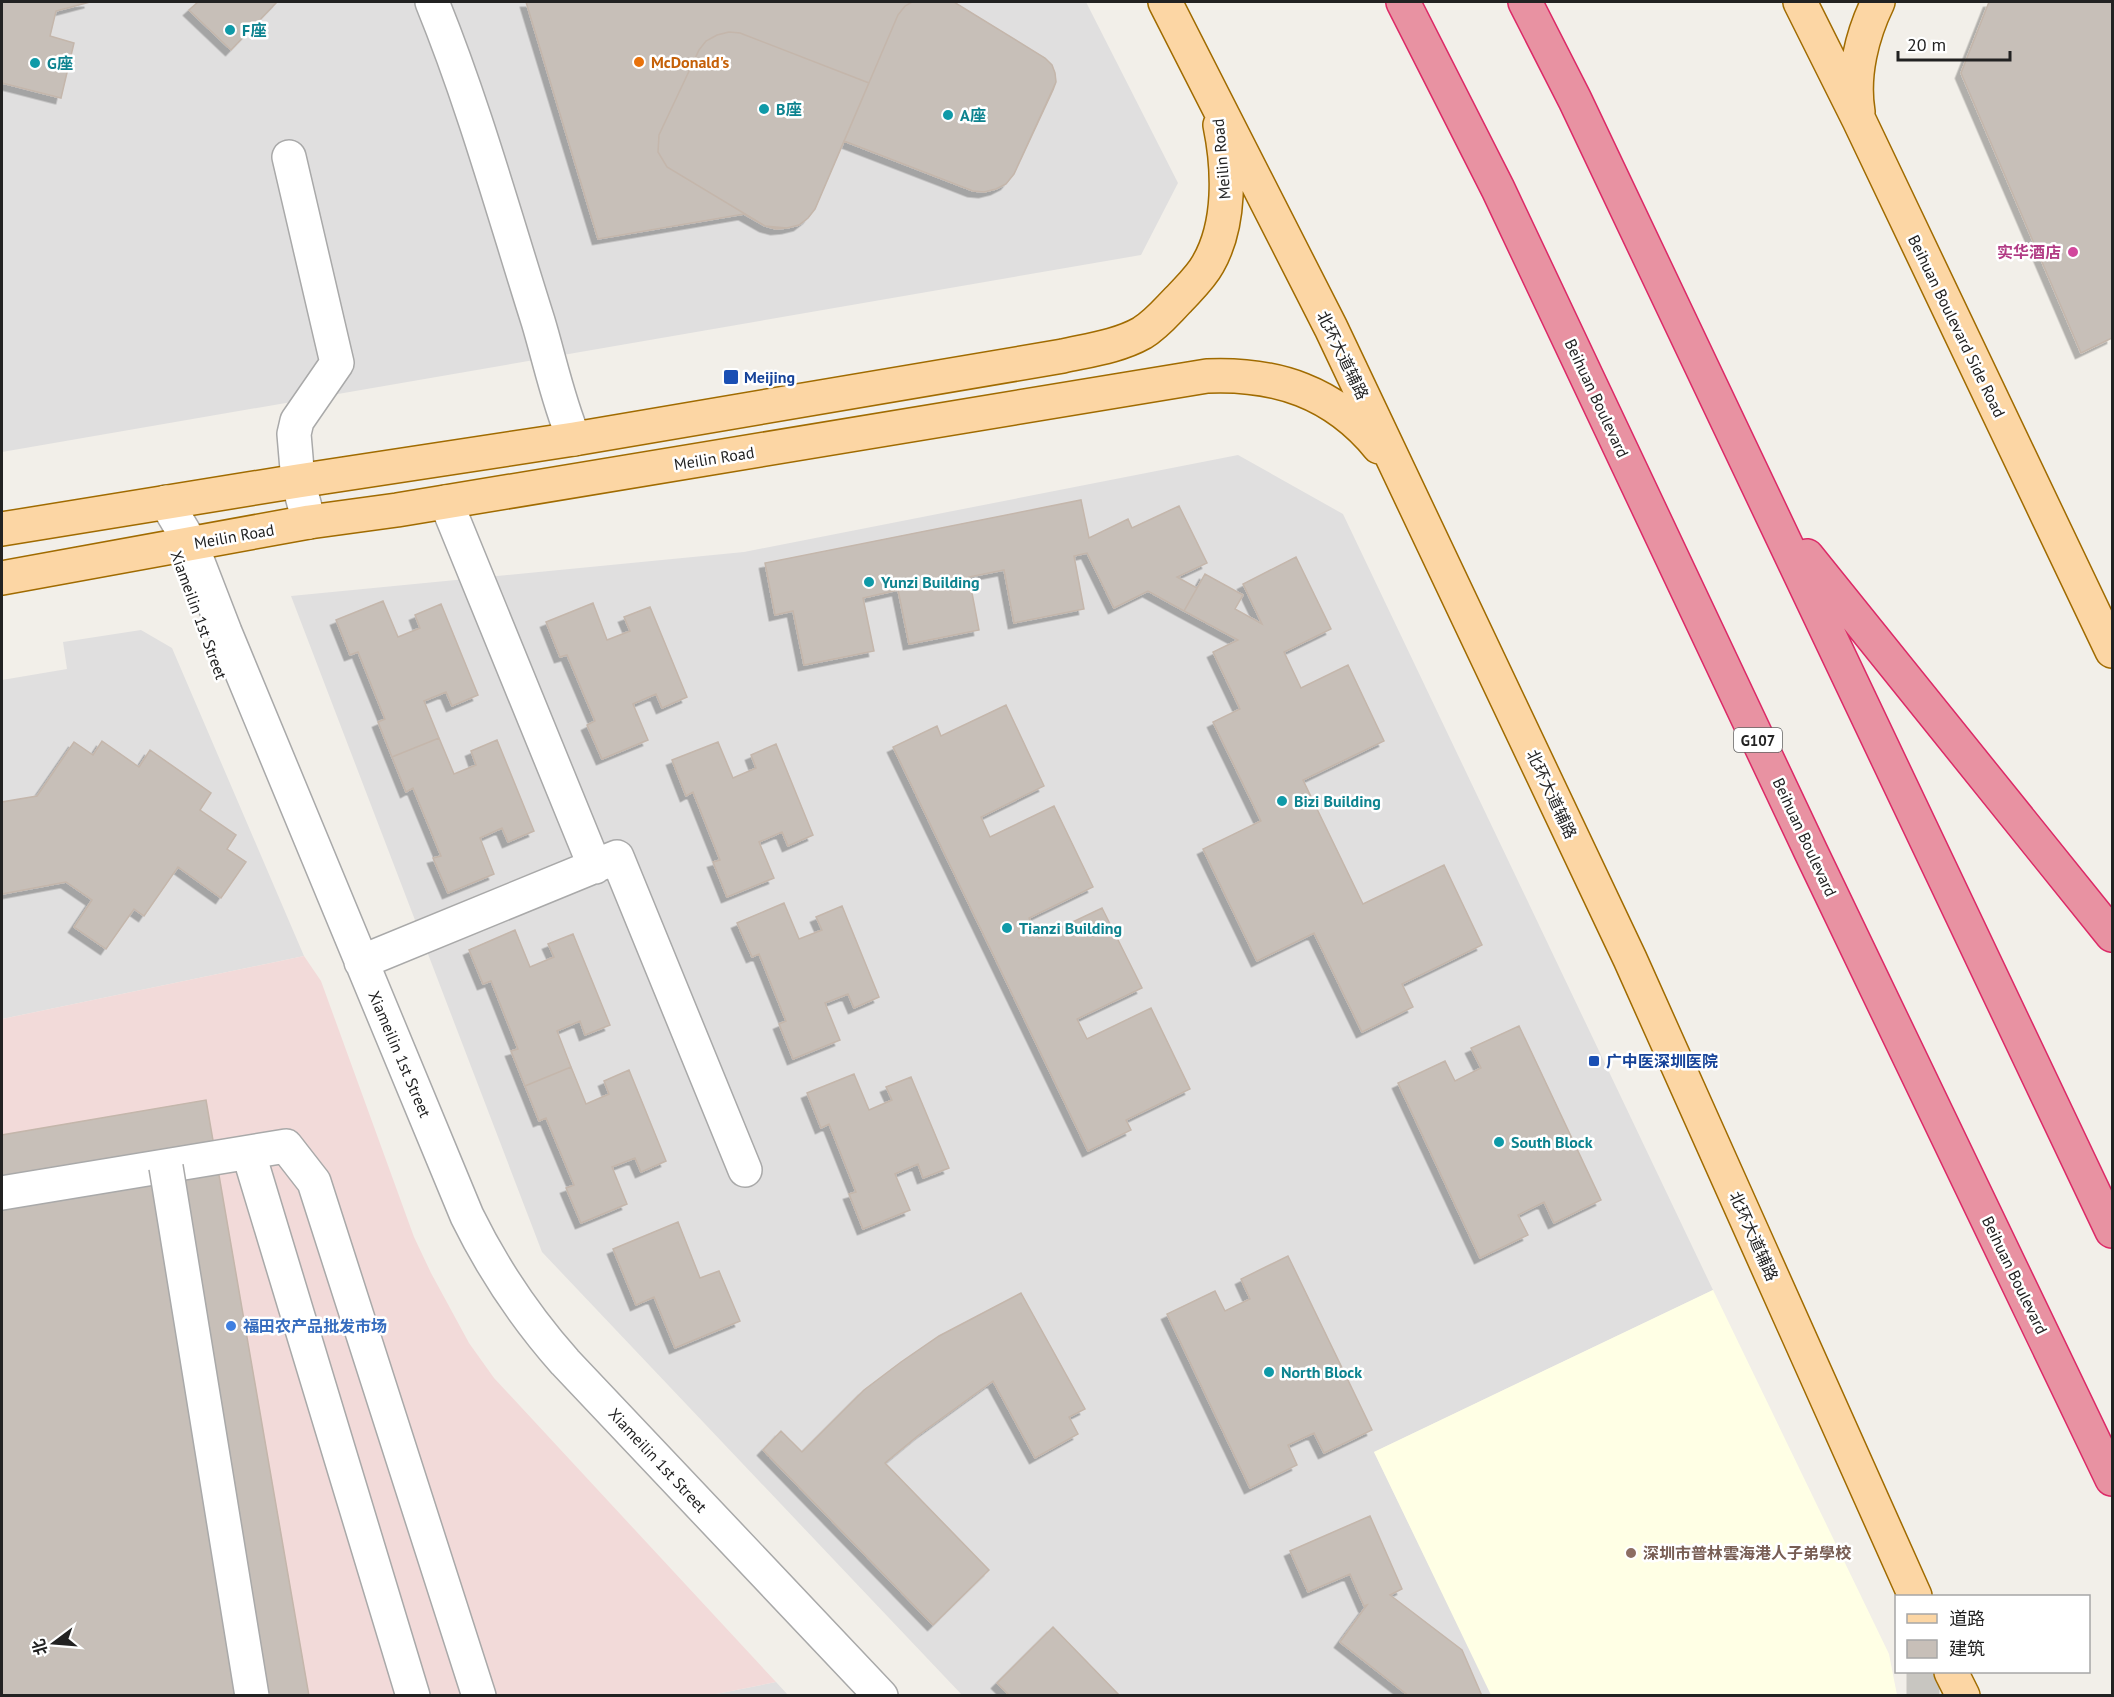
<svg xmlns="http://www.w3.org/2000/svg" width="2114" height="1697" font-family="'PT Sans','Noto Sans SC',sans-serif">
  <defs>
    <filter id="shadow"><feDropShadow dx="-5.5" dy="5.5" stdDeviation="0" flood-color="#0004"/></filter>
  </defs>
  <rect width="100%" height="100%" fill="#f2efe9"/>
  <path fill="#e0dfdf" d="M2,2H1086L1178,183L1141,255L2,452Z
    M1238,455L1343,514L1713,1290L1374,1452L1492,1695H962L542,1252L291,596L744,552Z
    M141,630L172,648L304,956L2,1019V680L67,669L63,642Z
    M776,1682L788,1695L706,1696Z"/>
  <path fill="#f2dad9" d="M304,956L321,981L414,1237L431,1273L469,1343L494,1378L776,1682L706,1696L2,1695V1019Z"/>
  <path fill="#ffffe5" d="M1713,1290L1889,1654L1897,1695H1491L1374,1452Z"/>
  <path fill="#c7bfb8" stroke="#c4b6ab" stroke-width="1.5" filter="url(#shadow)" d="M2,2H90L56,11L50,36L74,43L61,98L2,83Z
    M198,2H277L231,50L189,10Z
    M526,2H954L1045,58L1052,65L1055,73L1056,82L1014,174L1006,184L996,189L984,192L973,191L844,141L815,209L808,218L799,225L787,228L776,229L765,226L744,214L598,239Z
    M912,2H954L1045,58L1052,65L1055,73L1056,82L1053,90L1014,174L1006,184L996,189L984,192L973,191L844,141L898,15L905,6Z
    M1989,2H2112V338L2081,353L1961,73Z
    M729,32L740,33L869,83L815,209L808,218L799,225L787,228L765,226L667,167L658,152L659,135L699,50L706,41L717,35Z
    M1081,500L1089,538L1128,519L1132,528L1179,506L1207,563L1177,577L1197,588L1184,611L1148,591L1114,608L1087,553L1074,556L1084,609L1014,623L1004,570L969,577L979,630L909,644L898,590L863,598L874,651L804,665L793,611L775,615L765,563Z
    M1296,557L1331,629L1284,652L1301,688L1348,665L1384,741L1303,780L1363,904L1444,865L1482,945L1402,984L1413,1007L1362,1032L1314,933L1257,961L1203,849L1261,821L1213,722L1240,709L1213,652L1238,640L1184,611L1205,574L1243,595L1235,609L1262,624L1243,584Z
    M383,601L398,637L420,628L415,615L441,604L478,695L452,706L446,692L424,701L439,738L392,757L378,722L385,719L358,652L350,655L336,620Z
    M593,603L607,640L630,631L624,617L650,607L687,697L662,708L656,694L633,704L648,740L602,759L587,725L595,721L567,655L560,657L546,622Z
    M1006,705L1044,786L981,817L990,837L1054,806L1093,887L1029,918L1039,938L1102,908L1142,988L1077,1019L1087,1039L1151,1008L1190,1089L1126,1120L1131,1130L1088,1151L893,747L937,726L941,736Z
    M439,738L454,774L476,765L471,751L497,740L534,831L508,842L502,828L480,838L494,874L448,893L433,858L441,856L413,788L406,792L392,757Z
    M102,741L139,767L150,750L211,793L200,810L236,835L227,849L246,862L221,898L178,867L144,916L134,909L106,949L74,927L92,900L66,882L2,894V802L37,796L74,742L93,755Z
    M718,742L733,778L756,768L751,755L776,744L813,835L788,846L782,832L759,842L774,878L727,897L713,862L720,860L693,792L686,796L672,760Z
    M784,903L799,939L822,930L816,917L842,906L879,997L854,1008L848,994L825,1003L840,1040L793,1059L779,1024L786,1021L759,954L752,957L737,923Z
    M515,930L530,967L554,957L548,944L573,934L610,1025L585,1035L580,1021L557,1031L571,1067L525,1086L511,1051L518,1049L491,981L483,984L469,950Z
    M1519,1026L1601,1200L1554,1223L1544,1202L1518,1215L1528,1235L1480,1258L1398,1083L1445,1061L1455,1081L1481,1068L1471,1048Z
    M571,1067L586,1104L609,1094L604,1081L629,1070L666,1161L641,1172L635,1158L612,1167L627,1204L581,1223L566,1188L574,1185L546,1118L539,1121L525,1086Z
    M854,1074L869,1110L892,1100L886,1087L911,1077L949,1168L923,1178L918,1164L895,1174L910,1210L863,1229L849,1194L856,1192L829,1124L821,1128L807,1093Z
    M206,1100L309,1696H2V1135Z
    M678,1222L700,1278L719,1271L740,1321L675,1348L654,1297L636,1305L613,1249Z
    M1288,1256L1372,1430L1324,1453L1314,1433L1288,1445L1297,1465L1250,1488L1167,1314L1215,1291L1225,1311L1250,1299L1241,1279Z
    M1021,1293L1085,1409L1069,1417L1078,1434L1035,1458L993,1381L920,1434L885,1463L989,1570L933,1625L763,1450L781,1431L802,1452L864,1390L901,1362L939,1336Z
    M1370,1516L1402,1589L1390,1595L1462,1650L1482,1696H1409L1340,1642L1367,1605L1364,1606L1350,1574L1308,1592L1290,1551Z
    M1053,1627L1120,1696H1010L997,1683Z"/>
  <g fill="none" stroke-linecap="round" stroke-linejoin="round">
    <path stroke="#c8c6c1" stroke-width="33" stroke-dasharray="33 16" stroke-linecap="butt" d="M1923,1696V1672"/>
    <defs>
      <path id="minor" d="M432,2C474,105 504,214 538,321C550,361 558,401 574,439
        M289,157L337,363L297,421L294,434L298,481L309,522
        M166,502L191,544L225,632L467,1216C493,1269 526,1318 565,1362L881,1696
        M446,502L595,867
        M361,962L617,857L745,1170
        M251,1161L413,1696
        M2,1193L286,1146L314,1182L479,1696"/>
      <path id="major" d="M1165,2L1331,328L1630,959L1915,1596
        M1800,2L1859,120L2112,651
        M1858,112C1852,75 1862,35 1878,2
        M2,529L298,481L574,439L1063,356C1090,350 1119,346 1142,333C1157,324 1167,311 1179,299C1189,288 1201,277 1208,264C1231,224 1229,169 1220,125
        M2,578L309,522L397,510L1207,376C1276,373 1334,392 1379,447
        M1951,1672L1963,1696"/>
      <path id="highway" d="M1403,2L1498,189L1811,852L2112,1479
        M1525,2L1575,100L2112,1231
        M1807,556L2112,935"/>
    </defs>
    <use href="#minor" stroke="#a9a9a9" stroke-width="36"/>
    <use href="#major" stroke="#a06b00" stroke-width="36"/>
    <use href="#highway" stroke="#dc2a67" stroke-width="36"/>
    <use href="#minor" stroke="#fff" stroke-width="33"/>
    <use href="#major" stroke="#fcd6a4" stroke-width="33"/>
    <use href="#highway" stroke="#e892a2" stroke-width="33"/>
    <defs>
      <path id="minor-bridge" d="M166,1167L252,1696"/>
    </defs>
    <use href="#minor-bridge" stroke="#a9a9a9" stroke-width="36" stroke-linecap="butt"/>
    <use href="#minor-bridge" stroke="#fff" stroke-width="33"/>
  </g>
  <g fill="#0f9aa8" stroke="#fff" stroke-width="2">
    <circle cx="230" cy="30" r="6"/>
    <circle cx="35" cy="63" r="6"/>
    <circle cx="764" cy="109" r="6"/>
    <circle cx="948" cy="115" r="6"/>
    <circle cx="869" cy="582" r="6"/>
    <circle cx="1282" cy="801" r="6"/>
    <circle cx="1007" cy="928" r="6"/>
    <circle cx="1499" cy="1142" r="6"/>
    <circle cx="1269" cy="1372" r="6"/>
  </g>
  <circle fill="#e8710a" stroke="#fff" stroke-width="2" cx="639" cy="62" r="6"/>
  <circle fill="#d1479c" stroke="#fff" stroke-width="2" cx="2073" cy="252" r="6"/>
  <g fill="#1a4fb4" stroke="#fff" stroke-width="2">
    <rect x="723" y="369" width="16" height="16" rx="3"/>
    <rect x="1588" y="1055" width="12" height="12" rx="3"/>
  </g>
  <circle fill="#3f7fe0" stroke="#fff" stroke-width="2" cx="231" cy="1326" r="6"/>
  <circle fill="#8d6e63" stroke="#fff" stroke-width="2" cx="1631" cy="1553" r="6"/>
  <g text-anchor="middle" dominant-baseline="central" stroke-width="5" stroke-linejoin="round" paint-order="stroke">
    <rect fill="#fff" stroke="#646464" stroke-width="1.5" x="1734" y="728" width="48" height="24" rx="4.5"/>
    <g font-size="15" font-weight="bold" fill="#222">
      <text x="1758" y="740">G107</text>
    </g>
    <g font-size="16" font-weight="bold" fill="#0d838f" stroke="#fff" text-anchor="start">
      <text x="242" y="30">F座</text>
      <text x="47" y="63">G座</text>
      <text x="776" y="109">B座</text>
      <text x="960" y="115">A座</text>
      <text x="881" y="582">Yunzi Building</text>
      <text x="1294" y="801">Bizi Building</text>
      <text x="1019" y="928">Tianzi Building</text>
      <text x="1511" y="1142">South Block</text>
      <text x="1281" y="1372">North Block</text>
    </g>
    <g font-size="16" font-weight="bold" fill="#c56008" stroke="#fff" text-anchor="start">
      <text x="651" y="62">McDonald's</text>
    </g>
    <g font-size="16" fill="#222" stroke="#fff">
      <text transform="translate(1221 159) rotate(-95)">Meilin Road</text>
      <text transform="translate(1957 326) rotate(64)">Beihuan Boulevard Side Road</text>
      <text transform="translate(1343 355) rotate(64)">北环大道辅路</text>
      <text transform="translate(1597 398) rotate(65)">Beihuan Boulevard</text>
      <text transform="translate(714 458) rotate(-9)">Meilin Road</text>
      <text transform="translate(234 536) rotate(-10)">Meilin Road</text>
      <text transform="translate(199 615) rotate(70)">Xiameilin 1st Street</text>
      <text transform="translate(1552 794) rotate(65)">北环大道辅路</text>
      <text transform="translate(1805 837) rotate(65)">Beihuan Boulevard</text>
      <text transform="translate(400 1054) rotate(67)">Xiameilin 1st Street</text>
      <text transform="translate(1754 1236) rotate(66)">北环大道辅路</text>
      <text transform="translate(2015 1275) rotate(64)">Beihuan Boulevard</text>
      <text transform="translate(658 1460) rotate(47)">Xiameilin 1st Street</text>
    </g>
    <g font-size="16" font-weight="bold" fill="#b23c85" stroke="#fff" text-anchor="end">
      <text x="2061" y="252">实华酒店</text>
    </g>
    <g font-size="16" font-weight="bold" fill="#164399" stroke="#fff" text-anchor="start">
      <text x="744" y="377">Meijing</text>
      <text x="1606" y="1061">广中医深圳医院</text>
    </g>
    <g font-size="16" font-weight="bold" fill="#366cbe" stroke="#fff" text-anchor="start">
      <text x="243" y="1326">福田农产品批发市场</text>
    </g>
    <g font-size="16" font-weight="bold" fill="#785e54" stroke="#fff" text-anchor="start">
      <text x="1643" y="1553">深圳市普林雲海港人子弟學校</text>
    </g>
  </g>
  <rect width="2114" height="1697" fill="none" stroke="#222222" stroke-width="6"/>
  <rect x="1895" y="1595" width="195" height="78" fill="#ffffff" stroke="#a7a7a7" stroke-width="1.5"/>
  <rect x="1907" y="1614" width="30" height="9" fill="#fcd6a4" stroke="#a7a7a7" stroke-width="1.5"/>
  <text x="1949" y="1625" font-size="18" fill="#222222">道路</text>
  <rect x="1907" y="1640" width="30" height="18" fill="#c7bfb8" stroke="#a7a7a7" stroke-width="1.5"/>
  <text x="1949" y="1655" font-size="18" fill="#222222">建筑</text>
  <g transform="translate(54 1643) rotate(254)" stroke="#ffffff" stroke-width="4.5" paint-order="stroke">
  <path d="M0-4.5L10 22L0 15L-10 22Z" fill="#222222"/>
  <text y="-9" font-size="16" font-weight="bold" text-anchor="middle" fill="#222222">北</text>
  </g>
  <path d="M1898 51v9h112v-9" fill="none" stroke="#222222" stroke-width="3"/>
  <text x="1907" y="51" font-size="18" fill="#222222" stroke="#ffffff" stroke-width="4.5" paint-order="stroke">20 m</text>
</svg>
